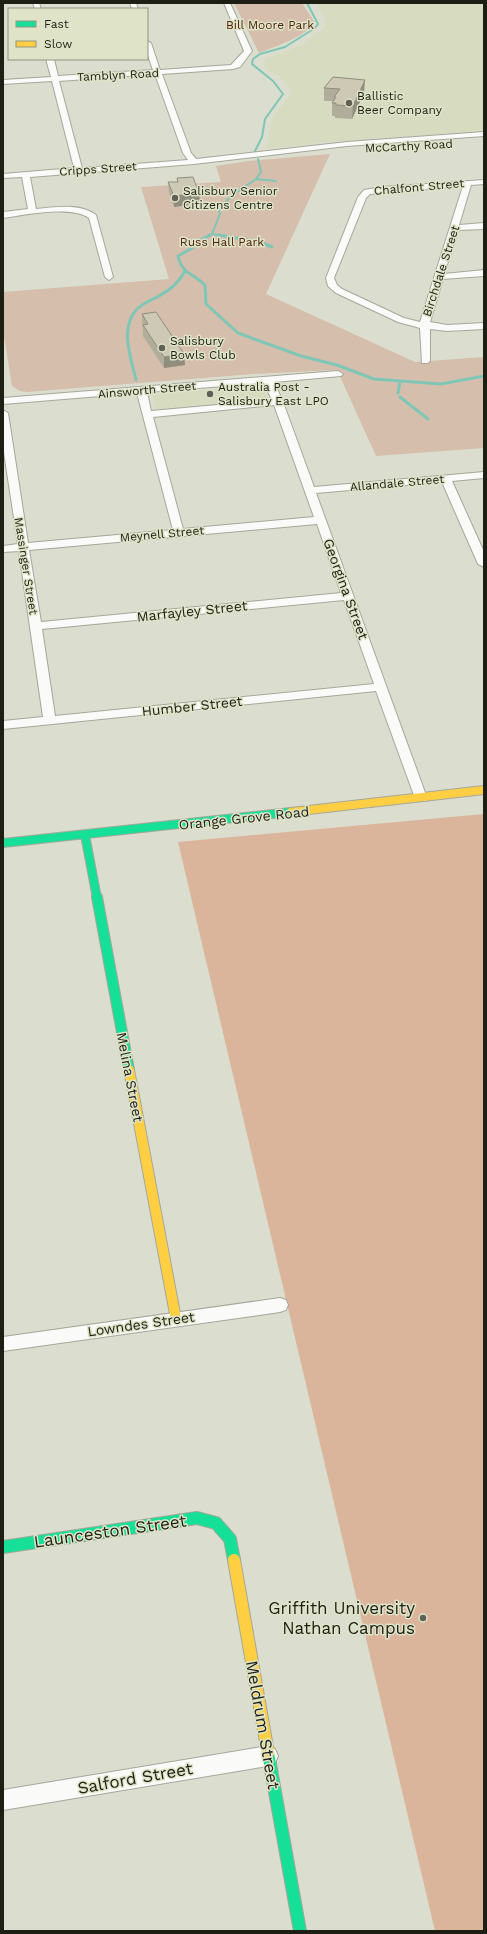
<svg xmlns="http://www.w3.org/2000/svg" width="487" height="1934" font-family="'Work Sans',sans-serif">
  <rect width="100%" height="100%" fill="#dbdece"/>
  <path fill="#d7dbc0" d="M316,3H484V131L326,142L266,149L272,119L292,92L279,76L268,70L264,65L266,59L301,45L323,29L326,25L325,19Z
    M261,385L264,387L268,399L263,402L156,410L152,395Z"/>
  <path fill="#d5beab" d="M234,3H302L314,21C309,36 274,47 259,53Z
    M330,154L266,294L415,362L484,357V448L376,456L337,370L254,374L27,392L20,391L12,386L3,330V292L169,279L141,187L221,182L216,166L248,161Z"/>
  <path fill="#dab59c" d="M484,814V1931H435L178,842Z"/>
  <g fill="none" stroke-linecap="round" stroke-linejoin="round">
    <path stroke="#7fc6b7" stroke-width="2" d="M255,151L262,137L265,119L283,94L273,81L252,64L253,59L260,54L285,47L315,28L318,24L307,3
      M256,179L276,181
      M212,234L224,236
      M208,236L212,234L220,214L219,210L231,196L256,179L261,172L258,159"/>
    <path stroke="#7fc6b7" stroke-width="3" d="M210,235L195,243L194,247L178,256C182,274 193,273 205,285L206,304L238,333L301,356L337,365L374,379L441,384L484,376
      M218,235L260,242L272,247
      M136,380C131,358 119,328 137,309C143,303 152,300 159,296C170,290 179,283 185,271
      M398,393L400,382
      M400,397L428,419"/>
    <defs>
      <path id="street" d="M33,3H39L41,9H35Z
        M130,3H136L138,9H132Z
        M224,3H230L252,51L240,67L233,69L162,74L191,153L196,159L347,142L484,132V136L347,146L194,164L30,177L36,209C56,207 80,203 96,215L113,277L109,280L105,277L89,218C71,205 24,215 3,218V212L28,209L22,177L3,178V174L74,168L52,81L3,84V80L51,77L46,59H54L58,76L153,70L147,53V41L151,43L160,70L231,65L244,51ZM155,74L183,153L188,160L82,168L59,81Z
        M484,180V184L471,185L459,225L484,223V229L458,230L444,274L484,270V276L443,279L430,322L447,325L484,323V329L447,331L430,329V361L428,363H422L420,328L398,322L336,293L328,286L326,278L358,197L364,190L382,187ZM463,186L420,322L404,318L342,289L337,285L334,278L366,198L370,194Z
        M338,371L343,374L341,376L274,382L283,402L314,487L484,472V478L452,481L484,552V567L478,564L442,482L316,493L427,798L426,801H416L415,798L376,691L3,729V721L43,717L19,551L3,552V546L18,544L3,446V410L8,413L28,543L173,530L137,393L3,404V398ZM264,383L272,400L151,411L147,392ZM274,405L314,517L183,529L153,417ZM317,524L341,593L41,622L29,550ZM344,600L374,684L55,716L42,629Z
        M280,1298L286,1300L288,1305L286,1310L280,1312L3,1351V1337Z
        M268,1746L275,1749L278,1756L275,1763L268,1766L3,1810V1790Z"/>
      <path id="fast-far2" d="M85,835L97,898
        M3,843L291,812"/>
      <path id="fast-far1" d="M97,897L129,1070"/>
      <path id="fast" d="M3,1547L197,1518L216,1523L230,1539L234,1560
        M268,1753L300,1931"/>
      <path id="slow-far2" d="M291,812L484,790"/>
      <path id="slow-far1" d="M129,1070L176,1319"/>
      <path id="slow" d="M234,1560L268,1753"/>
    </defs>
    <use href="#street" stroke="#a5a79b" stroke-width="2"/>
    <use href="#fast-far2" stroke="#a5a79b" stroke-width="10"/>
    <use href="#fast-far1" stroke="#a5a79b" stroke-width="12"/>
    <use href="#fast" stroke="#a5a79b" stroke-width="14"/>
    <use href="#slow-far2" stroke="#a5a79b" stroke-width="10"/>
    <use href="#slow-far1" stroke="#a5a79b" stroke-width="12"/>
    <use href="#slow" stroke="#a5a79b" stroke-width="14"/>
    <use href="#street" fill="#fafaf8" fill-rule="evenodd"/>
    <use href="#fast-far2" stroke="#16e098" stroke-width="8"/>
    <use href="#fast-far1" stroke="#16e098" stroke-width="10"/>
    <use href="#fast" stroke="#16e098" stroke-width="12"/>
    <use href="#slow-far2" stroke="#ffcf43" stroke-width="8"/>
    <use href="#slow-far1" stroke="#ffcf43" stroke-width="10"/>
    <use href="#slow" stroke="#ffcf43" stroke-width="12"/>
  </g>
  <path fill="#b1ad9b" d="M333,77L364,93L352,119L335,118V116H332V103L333,101H324V88Z
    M177,178L199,193L200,203L174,207L169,193L168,182H177Z
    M142,314L185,365L164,368L143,336Z"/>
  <path fill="#908d7e" d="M365,80L364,93L352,119L353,106Z
    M199,193L200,203L174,207V196Z
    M184,354L185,365L164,368V357Z"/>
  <path fill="#cec9b4" stroke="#908d7e" d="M333,77L365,80L353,106L336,105V103H332L336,97H334L340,89L324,88Z
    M193,177L199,193L174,196L168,182H178L177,178Z
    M156,312L184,354L164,357L143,325L148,324L142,314Z"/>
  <g fill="#606155" stroke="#dfe4c8" stroke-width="1.5">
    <circle cx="349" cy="103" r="4"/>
    <circle cx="175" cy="198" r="4"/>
    <circle cx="162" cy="348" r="4"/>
    <circle cx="210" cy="394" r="4"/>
    <circle cx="423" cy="1618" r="4"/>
  </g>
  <g text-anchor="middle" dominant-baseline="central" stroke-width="3" stroke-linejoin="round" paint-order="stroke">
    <g font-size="12" fill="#4c1f06" stroke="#dfe4c8">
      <text x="270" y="25">Bill Moore Park</text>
      <text x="222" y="242">Russ Hall Park</text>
    </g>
    <g font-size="12" fill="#1d1e14" stroke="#dfe4c8">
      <text transform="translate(118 75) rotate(-3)">Tamblyn Road</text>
      <text transform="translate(409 146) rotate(-3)">McCarthy Road</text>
      <text transform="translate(98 169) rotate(-4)">Cripps Street</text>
      <text transform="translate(419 187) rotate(-5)">Chalfont Street</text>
      <text transform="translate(441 271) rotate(-72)">Birchdale Street</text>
      <text transform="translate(147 390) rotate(-5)">Ainsworth Street</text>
      <text transform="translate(397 483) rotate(-5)">Allandale Street</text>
      <text transform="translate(162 534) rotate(-5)">Meynell Street</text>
      <text transform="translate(26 566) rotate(81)">Massinger Street</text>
    </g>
    <g font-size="12" fill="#1d1e14" stroke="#dfe4c8" text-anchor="start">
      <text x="357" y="96">Ballistic<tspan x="357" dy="14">Beer Company</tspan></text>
      <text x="183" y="191">Salisbury Senior<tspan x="183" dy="14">Citizens Centre</tspan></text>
      <text x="170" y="341">Salisbury<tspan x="170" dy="14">Bowls Club</tspan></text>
      <text x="218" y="387">Australia Post -<tspan x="218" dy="14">Salisbury East LPO</tspan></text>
    </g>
    <g font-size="14" fill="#1d1e14" stroke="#dfe4c8">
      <text transform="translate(346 589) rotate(70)">Georgina Street</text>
      <text transform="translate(192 611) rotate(-6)">Marfayley Street</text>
      <text transform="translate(192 706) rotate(-6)">Humber Street</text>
      <text transform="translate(244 818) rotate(-6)">Orange Grove Road</text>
      <text transform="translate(130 1077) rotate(79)">Melina Street</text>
      <text transform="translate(141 1324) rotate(-8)">Lowndes Street</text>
    </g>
    <g font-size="17" fill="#1d1e14" stroke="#dfe4c8">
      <text transform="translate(110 1531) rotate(-8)">Launceston Street</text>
      <text transform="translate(263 1725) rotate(80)">Meldrum Street</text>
      <text transform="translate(135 1778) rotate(-10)">Salford Street</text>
    </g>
    <g font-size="17" fill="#1d1e14" stroke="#dfe4c8" text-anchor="end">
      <text x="415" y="1608">Griffith University<tspan x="415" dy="20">Nathan Campus</tspan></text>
    </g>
  </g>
  <rect width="487" height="1934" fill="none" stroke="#1d1e14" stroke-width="8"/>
  <rect x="8" y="8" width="140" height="52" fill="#dfe4c8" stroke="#919580"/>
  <rect x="16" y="21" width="20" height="6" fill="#16e098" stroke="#919580"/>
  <text x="44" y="28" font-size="12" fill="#1d1e14">Fast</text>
  <rect x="16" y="41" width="20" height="6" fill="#ffcf43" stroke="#919580"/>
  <text x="44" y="48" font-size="12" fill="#1d1e14">Slow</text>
</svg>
